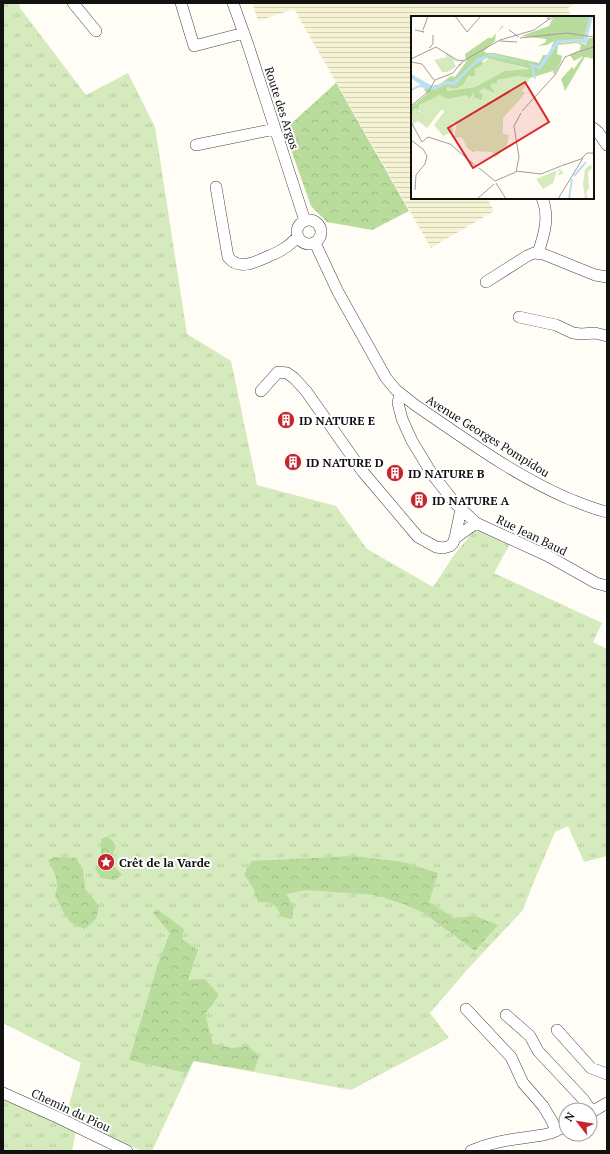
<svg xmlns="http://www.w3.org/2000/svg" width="610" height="1154" font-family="'PT Serif',serif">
  <defs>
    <pattern id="farmland-rules" width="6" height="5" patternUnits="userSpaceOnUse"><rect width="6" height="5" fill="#f6f3d4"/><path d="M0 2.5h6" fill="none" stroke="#d2cfb5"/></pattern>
    <pattern id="grass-tufts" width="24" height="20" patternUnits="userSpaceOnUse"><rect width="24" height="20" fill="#d5ebbd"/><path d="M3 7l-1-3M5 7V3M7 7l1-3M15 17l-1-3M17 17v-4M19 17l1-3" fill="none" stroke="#b6c8a1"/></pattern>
    <pattern id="forest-crowns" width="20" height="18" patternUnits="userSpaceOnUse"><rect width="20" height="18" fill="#b9dc9c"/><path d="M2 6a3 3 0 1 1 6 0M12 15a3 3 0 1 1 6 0" fill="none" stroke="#9ebc85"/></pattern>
  </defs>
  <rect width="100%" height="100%" fill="#fffdf5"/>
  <path fill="url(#farmland-rules)" d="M252,3H577L568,8L571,17H412V198H487L494,211L431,248L294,9L258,21Z"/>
  <path fill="url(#grass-tufts)" d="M3,3H19L20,8L86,95L128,73L155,127L187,334L231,361L257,485L336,506L367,549L433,587L454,555L477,527L510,544L494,573L602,623L593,642L607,649V856L584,862L568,826L555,832L532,886L523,910L466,971L430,1013L449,1038L351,1090L194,1061L152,1151H141L66,1114L81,1063L3,1023Z
    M3,1094L76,1131L72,1151H3Z"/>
  <path fill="url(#forest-crowns)" d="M336,83L409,211L372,230L327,222L311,206L284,130Z
    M108,836L116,846L109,862L116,868L122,875L115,880L101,878L95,869L101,853V839Z
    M353,856L403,862L438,873L429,902L454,918L475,916L498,925L475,951L424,913L406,905L376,895L306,890L286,894L294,907L292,919L282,917C275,903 273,902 258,902L253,888L244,874L252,861Z
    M55,857L76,858L83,870L85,889L99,906L96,919L85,929L70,922L63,911L55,896C60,881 55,873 48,860Z
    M157,909L184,929L182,939L198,950L188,980L205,979L219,995L205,1014L213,1044L232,1048L248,1046L259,1056L254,1071L193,1061L187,1073L129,1060L158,964L170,933L153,913Z"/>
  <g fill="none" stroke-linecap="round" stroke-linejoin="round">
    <defs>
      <path id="minor" d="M73,3L96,31
        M181,3L194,46L244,33
        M233,3L248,45L305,221
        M593,128L598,132L607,145
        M196,145L275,129
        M216,187L228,257C239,271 256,262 269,256C274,254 279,252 283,249C289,246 293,241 298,237
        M297 232a12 12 0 1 1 24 0a12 12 0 1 1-24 0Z
        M315,243L338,292L386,378L396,390L415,405C464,438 512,474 567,498C580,503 593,509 607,512
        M538,253C544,235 550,217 542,198
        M486,282L527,256L534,253L543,254L595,275L607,277
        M519,317L556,325L573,333L581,334L595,333L607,336
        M261,391L278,372L287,373L294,378L306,391L363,472L418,537L436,547L443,548L450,546L453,543L455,538L461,509
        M400,394L398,403L402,419L412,441L432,474L455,503L476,523L548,556L596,583L607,586
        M455,538L476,523
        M466,1009L511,1057L523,1083L543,1106L552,1121L556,1131
        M506,1015L530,1036L538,1051L583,1099L592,1112
        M557,1030L591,1068L607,1074
        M3,1093L59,1118L127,1151
        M590,1113L607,1103
        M471,1151C494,1140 519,1139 543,1135L551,1133L566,1126"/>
    </defs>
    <use href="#minor" stroke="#444" stroke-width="12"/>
    <use href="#minor" stroke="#fff" stroke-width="11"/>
  </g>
  <defs>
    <symbol id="building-disc" viewBox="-11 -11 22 22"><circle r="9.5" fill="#c4262e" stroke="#fff"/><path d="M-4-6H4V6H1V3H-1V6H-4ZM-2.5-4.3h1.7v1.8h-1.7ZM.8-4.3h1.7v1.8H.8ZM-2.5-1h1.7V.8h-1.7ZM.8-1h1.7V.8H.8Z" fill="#fff"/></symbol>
    <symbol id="sight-disc" viewBox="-11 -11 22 22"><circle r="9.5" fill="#c4262e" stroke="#fff"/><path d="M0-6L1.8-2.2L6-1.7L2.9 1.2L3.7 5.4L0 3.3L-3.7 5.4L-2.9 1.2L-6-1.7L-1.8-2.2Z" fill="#fff"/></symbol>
  </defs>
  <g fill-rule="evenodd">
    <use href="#building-disc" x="276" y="410" width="20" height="20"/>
    <use href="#building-disc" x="283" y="452" width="20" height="20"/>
    <use href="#building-disc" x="385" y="463" width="20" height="20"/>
    <use href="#building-disc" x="409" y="490" width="20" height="20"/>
    <use href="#sight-disc" x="96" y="852" width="20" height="20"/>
  </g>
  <g text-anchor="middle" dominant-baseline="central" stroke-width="4" stroke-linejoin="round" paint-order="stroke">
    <g font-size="12" fill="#111" stroke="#fff">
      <text transform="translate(282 108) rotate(72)">Route des Argos</text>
      <text transform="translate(488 436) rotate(32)">Avenue Georges Pompidou</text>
      <text transform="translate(532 535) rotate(26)">Rue Jean Baud</text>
      <text transform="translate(71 1110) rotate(25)">Chemin du Piou</text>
    </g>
    <g font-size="12" font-weight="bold" fill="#111" stroke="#fff" text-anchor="start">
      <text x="299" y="420">ID NATURE E</text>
      <text x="306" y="462">ID NATURE D</text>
      <text x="408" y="473">ID NATURE B</text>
      <text x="432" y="500">ID NATURE A</text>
      <text x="119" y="862">Crêt de la Varde</text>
    </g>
  </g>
  <g transform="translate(411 16)">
    <rect width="183" height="183" fill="#fffdf5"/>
    <path d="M34,36L48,47L42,44L45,51L36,56H31L23,44L36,41ZM78,42L120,54L93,55L64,71L35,75L36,71L45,73L52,69L64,53ZM107,60L119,62L111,75L114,77L111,81L92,102V118L98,119L96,130L84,142L81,136L64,135L63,137L56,132L51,121L43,122L46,107H41L42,116L32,120L23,109L33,96L31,93L16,112L7,105L2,108L0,105V93L5,92L7,95L4,96H9L6,91L16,83L29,79L39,82L61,77L70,84L68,75L85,64ZM180,148L181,152L177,156L178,172L175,177L177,182L174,183L172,167L174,153ZM152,152L149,153L153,157L149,159L146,158L150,156L146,154L142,167L132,173L125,163Z" fill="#d5ebbd"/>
    <path d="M143,0H179L173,23L146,25L151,27L165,25L175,29L177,22H183V43L174,41L154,75L150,63L161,51L163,53L172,40L163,45L159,39L168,36L170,29L166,27L147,29L146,38L151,40L150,46L143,59L142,55L119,62L107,60L86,64V68L82,67L79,70L83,75V77L73,72L68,75L72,79L70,84L63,81V77L58,82L56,79L37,83L29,79L8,89L7,97L4,96L7,95L5,92L1,95L0,91L16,78L13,73L14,72L29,68L40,60L44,61L55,46L54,38L77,22H81L91,10H93L85,17L84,25L73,35L75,37H84L128,47L132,39H137L143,25L136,29L127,30L135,26V23L110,20L138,10ZM76,42L119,53L93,55L64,71L36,75V71L45,73L52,69L58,60H64V53L71,49L72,44Z" fill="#b9dc9c" fill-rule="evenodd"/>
    <path d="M179,0H182L175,28L165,25L148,27L129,54L116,47L79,40L62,50L43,70L35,68L24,74L14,72L0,62V58L23,71L36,65L42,66L67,42L80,38L128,50L146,24L173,23Z" fill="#b9e0f7"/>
    <path fill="none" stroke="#b9e0f7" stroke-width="2" d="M121,50L124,63M0,74L8,70L14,71M163,160L175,146M158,183L161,163"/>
    <path fill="none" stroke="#a09f9a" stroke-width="1" d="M44,0L56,16L70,0M139,2H136L138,4L143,0M4,14L13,16L10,15M12,14L17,0M98,14L108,21M109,22L156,17L183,21M89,25L106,26M18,32L22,28V19M166,36L183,31M0,43L25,31L46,44L54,45M0,46L11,48L23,64M48,50L52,45L89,24L123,14L137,4M0,90L18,75L24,64L42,57L49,48M111,95L144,59L154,41L164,37L166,36L164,37M0,106L11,126L17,121L39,128L66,151M0,124L12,133L16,140L14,148L5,159L4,174M170,143L176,137H183M153,149L170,143M68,152L84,165M105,155L130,158L155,148M105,156L108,141L103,110L110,97M84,165L105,156M85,167L95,183M66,183L83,168M147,183L172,142"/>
    <path fill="#d62828" fill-opacity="0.15" stroke="#d62828" stroke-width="2" d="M114,66L138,106L62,152L37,112Z"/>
    <rect width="183" height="183" fill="none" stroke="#111" stroke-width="2"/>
  </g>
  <rect width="610" height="1154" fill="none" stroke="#111111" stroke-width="8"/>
  <g transform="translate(578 1122) rotate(301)"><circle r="19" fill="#ffffff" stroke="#a0a0a0"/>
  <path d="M0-3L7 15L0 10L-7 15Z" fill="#c4262e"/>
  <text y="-6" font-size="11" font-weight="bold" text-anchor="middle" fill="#111111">N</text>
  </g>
</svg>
